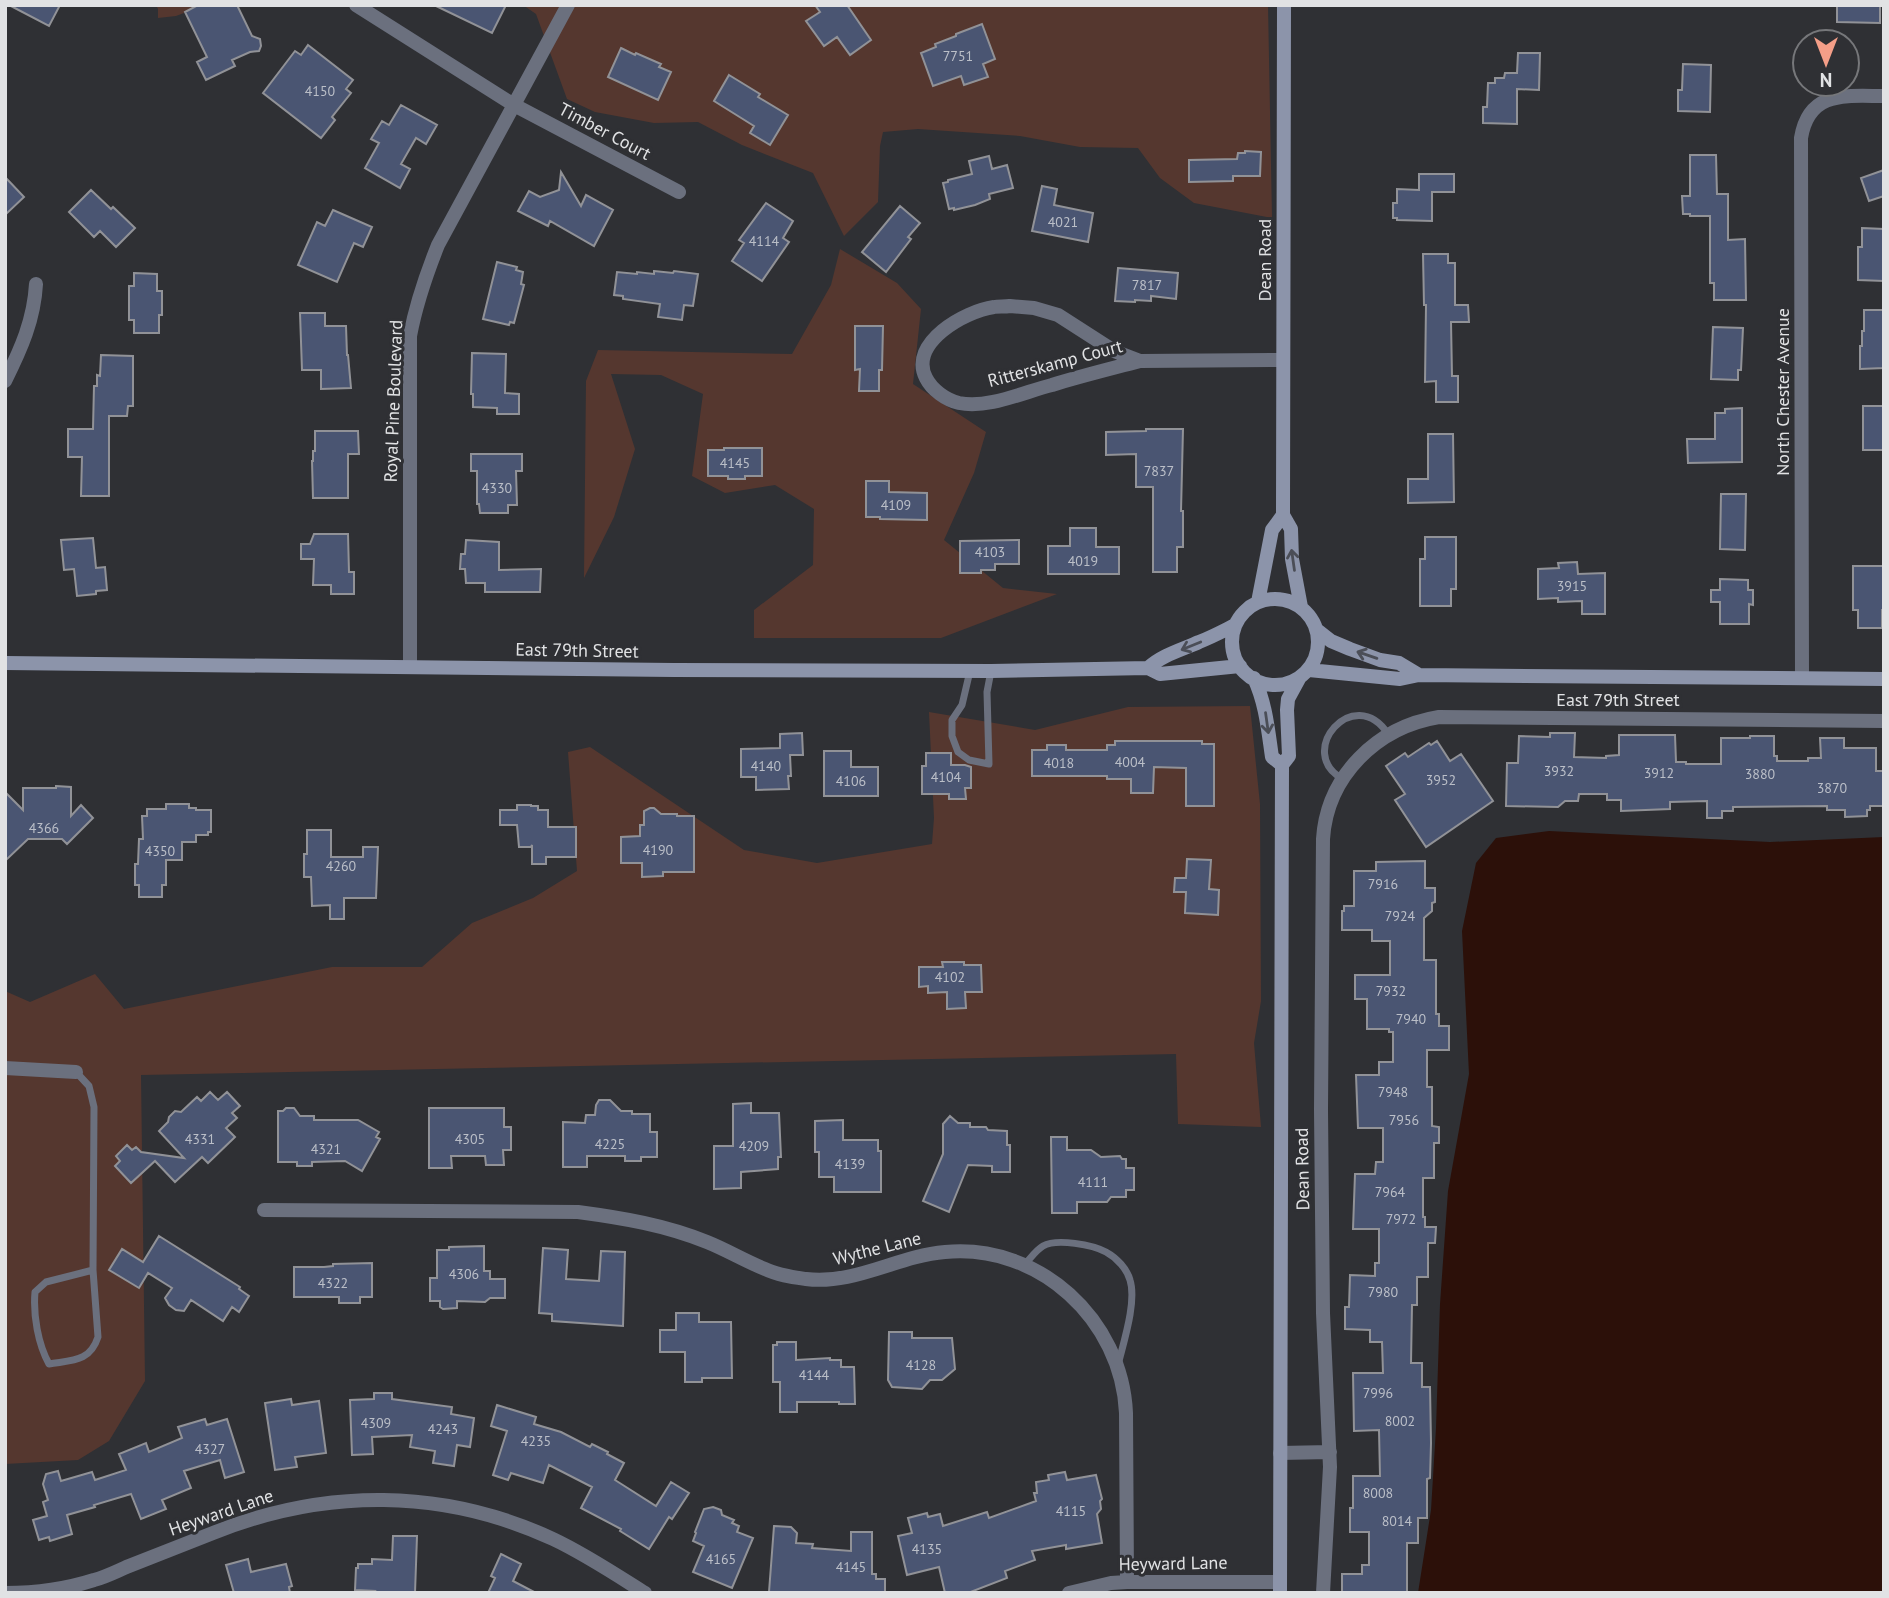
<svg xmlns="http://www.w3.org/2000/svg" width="1889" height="1598" font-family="'PT Sans',sans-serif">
  <rect width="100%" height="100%" fill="#2f3034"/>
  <path fill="#55372f" d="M156,5H205L176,16L158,18V9Z
    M523,5H1268L1272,218L1194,203L1160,178L1138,148L1080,147L1020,136L918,129L883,132L880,146L878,202L844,236L813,173L742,145L698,122L654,123L595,112L567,99L536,14Z
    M840,249L897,283L921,309L913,384L986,432L974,473L944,540L1003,588L1057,594L941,638H754V610L813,565L814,509L775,485L725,493L692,476L703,394L661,375L611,374L635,449L614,517L584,578L586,381L598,350L792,354L831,285Z
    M1250,706L1260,804L1261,1001L1254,1043L1261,1127L1178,1124L1176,1054L141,1075L145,1381L109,1441L78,1460L5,1464V991L30,1002L95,974L124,1009L332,967H422L472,923L533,898L577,871L568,752L590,747L744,850L817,863L932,844L934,818L929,712L1035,730L1128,707Z"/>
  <path fill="#2c1009" d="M1549,831L1770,842L1884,837V1593H1418L1431,1510L1436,1428L1440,1304L1448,1191L1469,1074L1462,931L1476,863L1496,838Z"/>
  <path fill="#4a5572" stroke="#919297" stroke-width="2" d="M9,5H60L49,26Z
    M198,5H237L252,36L260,39L261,46L259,51L250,52L232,60L235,66L206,80L197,62L207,57L185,12Z
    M434,5H506L492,33Z
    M815,5H847L871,40L850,55L837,37L824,46L806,21L820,12Z
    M1837,5H1880V23L1837,22Z
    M982,24L995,59L983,64L988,77L964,85L961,76L933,86L921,53L936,47L935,44L956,36V34Z
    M308,45L353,80L346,89L351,93L332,117L335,120L321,138L263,93L295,51L301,55Z
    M621,48L635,55L636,53L661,64L659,67L671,72L658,100L608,77Z
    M1518,53H1540L1539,90L1517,89V124L1483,123V107H1487L1488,83H1495V78H1504L1505,73H1517Z
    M1683,64L1711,65L1710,112L1678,111V90H1682Z
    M729,75L760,94L758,97L788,115L770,145L750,133L754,126L714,101Z
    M401,105L437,125L426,144L416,138L401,164L410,169L400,188L365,168L379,143L371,139L382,121L389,125Z
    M1245,151L1261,152L1260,176H1233V181L1189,182V160L1237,159L1238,153H1245Z
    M1690,155H1716L1717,194H1728V240L1745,239L1746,300H1714V283H1710V216H1690V214H1683L1682,196H1690Z
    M989,156L992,169L1007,165L1013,188L989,194L990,199L975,205L954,210V208L949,209L943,183L948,182V180L972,174L969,161Z
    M1884,170V196L1869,201L1861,178Z
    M561,172L581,206L586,195L613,210L594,246L550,221L548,226L518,211L529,191L540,197L559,190Z
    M1419,174H1454V192H1432V221L1397,220V218H1393V203H1397V189L1419,190Z
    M5,177L24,197L5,215Z
    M1042,186L1057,189L1054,205L1093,213L1088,242L1032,231Z
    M91,190L111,209L113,207L135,228L116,247L100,231L94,237L69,212Z
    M766,203L793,221L783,238L789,242L762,281L732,261L744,243L739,240Z
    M900,206L920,223L908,237L911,239L886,272L862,252Z
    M333,210L372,227L363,247L354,243L337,282L298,265L317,222L325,226Z
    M1862,228L1884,229V281L1858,280V247H1862Z
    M1423,254H1448V263H1455V305H1468L1469,322H1451L1452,376H1458V402H1436V381L1425,382L1426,305H1424Z
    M497,262L517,267L516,270L523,272L521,284L524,285L514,323L510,322L509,325L483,319Z
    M1118,268L1178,273L1176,299L1151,296V301L1135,300V302L1115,301Z
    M654,271L673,273L674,271L698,274L693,306L684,305L682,320L658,317L660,304L623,299V296L614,295L617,272L637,274V272L654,274Z
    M134,273L157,274V291H162V315H159V333H134V320H129V286H134Z
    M1864,310H1884V368L1860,369V346H1862V331H1864Z
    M300,313H325V326H346L347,355H348L351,388L321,389V370H302Z
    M855,326H883L882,370H879V391H859L860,369L855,370Z
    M1713,327L1743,328L1741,370H1738V380L1711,379Z
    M472,353L506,354L505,393L519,394V414H497V408L473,407V394H471Z
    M101,355L133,356V406H128L127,416H109V496H81L82,457H68V429H93L94,386H97V375L100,376Z
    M1863,406H1884V450H1863Z
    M1742,408V462L1688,463L1687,439H1715V413H1725V409Z
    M1146,429H1183L1181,511H1183V547H1177V572H1153V487H1136V454L1106,455V432L1146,431Z
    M315,431H358L359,454H348V498H313L312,461H313V451H315Z
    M1428,434H1453L1454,502L1408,503V479H1428Z
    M724,448H762V476H745V479H728V476H708V450H724Z
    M471,454H522V471H516L517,505H508V513H480L479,504H477V471H471Z
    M866,481H889V492L927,493V520L880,519V517H866Z
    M1721,494H1746L1745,550L1720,549Z
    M1070,528H1096V547H1119V574H1048V546H1070Z
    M314,534H348L349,572H354V594H331V585H313L314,559H301V544H310Z
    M1425,537H1456V589H1451V606H1420V559H1425Z
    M93,538L96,568L105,567L107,590L96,591V594L77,596L74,569L64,570L61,540Z
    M466,540L499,542V570L541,569L540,592H485V583H466L465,569H460L461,554H465Z
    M1019,540V564H995V570H981V573H960V541Z
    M1577,562L1578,574L1605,573V614H1582V601L1558,602V598L1538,599V569L1559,568L1558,563Z
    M1853,566H1883L1884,610H1882V628H1858V610H1853Z
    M1720,579L1748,580V590H1753V605L1749,604V624H1720V602H1711V590H1720Z
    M802,733L803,755H790L791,776H788L789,789L756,790V777H741V749L780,748V734Z
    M1550,733H1575L1574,757L1606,758V756L1619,755V735H1675L1676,762H1686V764H1721V738H1750V736H1774V756H1777V761H1808V758H1821L1820,738H1844V748H1876V771H1884V806H1870V810H1867V816L1845,817V810H1827V806L1733,807V811H1722V818H1707V801L1670,802V809L1621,811V800H1607V794H1579L1578,801H1565L1558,807L1506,806L1507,763H1518L1519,736L1550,737Z
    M1115,741H1202V744H1214V806H1186V768L1154,767L1153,793H1131V779H1107V776H1032V750H1047V745H1066V750H1107V745H1115Z
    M1437,741L1450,761L1461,754L1493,801L1426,847L1395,800L1405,794L1386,766L1405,753L1408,757L1429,743L1431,745Z
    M824,751H851V767H878V796H824Z
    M926,753H951V765H965L971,767V788H965L966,799H949V794H922V766H926Z
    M56,786L71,787V816L81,805L93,818L67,844L62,839H28L5,861V792L23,810V788H56Z
    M166,804H189V808H196V810H211V832H208V835H196V842H182V860H166V885H162V897H139V885H135V864H138L139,839H143L142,816H147V809H166Z
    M517,805H531V806H538V810H548V827H576V857H546V864H532V845L531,847H519L517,825H500V810H517Z
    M650,808H654L661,814H677V816H694V872H663V876L642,877V863H621V837L640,836V825H644V811Z
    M307,830H331V857H363V847H378L376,898H344V919H330V905L312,906L311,877H304V854H307Z
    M1187,859L1211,860L1209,889L1219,890L1218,915L1185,913L1186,892H1174L1175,878H1186Z
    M1425,861V888H1435V902L1432,903V911L1424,918V960H1436V1014H1439V1026H1449V1050H1427V1087H1432V1126L1439,1127V1143H1434V1178H1423V1217H1425V1227H1436L1435,1243H1428V1277H1417V1305H1412L1411,1363H1422V1387H1430L1431,1443L1430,1478L1427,1479V1518H1418V1543H1407V1593H1342V1574H1362V1565H1369V1532H1350V1508H1353V1476H1380L1379,1430L1354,1431L1353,1373H1383L1382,1342H1370V1330L1345,1329V1307H1349L1350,1275L1375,1276V1263H1379V1229H1353L1355,1174H1375L1376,1162H1383V1128H1358L1356,1075H1379V1062H1393V1032H1389V1029H1367V999H1355V975H1390V941H1372V930H1342V911H1344V906H1354V871H1376V862Z
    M942,962H964V965H981L982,992H965L966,1008L947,1009V992L928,993V986L919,987V967H943Z
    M210,1092L218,1100L227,1092L240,1106L232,1113L237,1118L226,1128L235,1137L208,1163L202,1157L175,1182L155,1161L131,1183L115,1166L120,1161L116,1156L127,1145L132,1150L136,1147L141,1152L184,1158L159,1131L168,1122L169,1117L175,1111L181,1112L197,1097L201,1101Z
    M599,1100H610L621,1111H632V1114H650V1132H657V1157H641V1161H625V1156H587V1167H563V1122L585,1123L586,1115H595L596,1105Z
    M751,1103V1113H779L781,1157H778V1169L741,1172V1188L714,1189V1146H733V1104Z
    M286,1108H294L300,1116H314V1120H358L379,1132L376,1137L380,1139L362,1171L345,1161L312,1162V1166H297V1162H278V1111H283Z
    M429,1108H504V1127H511V1150H503L504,1165H486L485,1156H451L452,1168H429Z
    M950,1116L958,1123H970V1127H986L988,1130L1007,1131V1145H1010V1172H992V1166L968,1165L949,1212L923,1201L943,1154V1124Z
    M843,1120V1140H878V1151H881V1192H834V1177H819V1152H815V1121Z
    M1051,1137H1067V1150H1091L1101,1157L1120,1156L1122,1159H1126V1168H1134V1190H1126V1197H1111L1107,1202H1077V1213H1052Z
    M159,1236L240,1287L239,1289L249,1296L239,1312L232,1307L223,1321L191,1300L184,1311L176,1310L169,1305L165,1298L172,1288L148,1273L139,1288L109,1270L122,1249L143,1262Z
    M484,1246V1271H490V1279H505V1298H490L485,1302L457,1301V1308L443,1309L440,1307V1301H430V1278H437V1250H449V1247Z
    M543,1248L568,1250L566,1279L599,1281L601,1251L625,1252L623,1326L552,1321V1314L539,1313Z
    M372,1263V1297H360V1303H339V1297H294V1267H324L333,1266V1264Z
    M676,1313H699V1322H731L732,1378H702V1382H685V1352H660V1330H676Z
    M889,1332H912V1338H952L955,1369L942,1380H930L922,1389L892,1387L888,1380Z
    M777,1342H796V1360L830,1358V1360H841V1367H854L855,1404H839V1402H797V1412H780V1382H773V1345H777Z
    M374,1393H392V1399L452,1407L451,1414L474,1418L470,1447L457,1445L454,1466L433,1463L435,1451L410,1447L412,1435L372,1437L373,1454L352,1455L350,1400L374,1399Z
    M291,1399L292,1405L319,1401L326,1453L295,1457L297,1467L275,1470L265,1403Z
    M497,1405L536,1417L534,1424L561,1432L590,1447L592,1444L608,1452L607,1454L624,1463L615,1480L656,1506L671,1482L689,1493L672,1519L669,1517L649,1549L620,1531L621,1529L581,1508L592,1487L549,1465L543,1483L511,1473L508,1480L493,1475L507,1431L491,1426Z
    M205,1419L207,1425L227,1419L244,1472L225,1478L220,1460L184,1471L191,1488L162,1500L166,1509L141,1519L131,1494L94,1505L95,1507L67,1515L72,1534L50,1541L49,1537L39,1540L33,1520L47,1516L43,1502L48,1500L43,1484L46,1474L58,1471L61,1481L92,1472L95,1480L126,1470L119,1454L146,1443L149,1452L182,1438L178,1427Z
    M1065,1472L1067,1480L1096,1475L1102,1499L1100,1501L1101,1509L1097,1514L1102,1543L1066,1549V1545L1032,1551L1035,1560L1005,1571L1007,1578L968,1593H945L939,1567L907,1575L898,1536L912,1533L908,1518L927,1513L928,1517L940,1514L943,1526L987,1512L989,1518L1036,1501L1034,1493H1037L1036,1482L1049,1480L1048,1475Z
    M713,1507L721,1510L722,1515L734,1520L732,1523L739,1526L737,1532L753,1538L732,1588L693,1572L704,1546L693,1541L696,1533L695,1532L704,1509Z
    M774,1526L791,1527L797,1533L796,1543L813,1544L812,1548L851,1551V1532H872V1574H876V1579H885V1593L769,1592Z
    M393,1536H417L415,1593H374L375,1591L355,1590L356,1568H358V1564H372V1559L392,1560Z
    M501,1554L521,1564L513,1581L536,1593H488L495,1578L491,1576Z
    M248,1559L251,1572L286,1564L292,1586L289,1587L290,1593H234L226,1565Z"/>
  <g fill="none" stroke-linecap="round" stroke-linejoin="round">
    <path stroke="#6b707e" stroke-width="7" d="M970,671L962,705L952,720V736L958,752L969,760L989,764L987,692L991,671
      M1343,779C1294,753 1354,682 1388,734
      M76,1072L89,1086L94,1107L93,1270L98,1337C90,1362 72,1360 49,1364C38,1344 33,1315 35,1292L46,1282L93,1270
      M1024,1265C1030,1259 1036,1250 1043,1246C1057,1238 1093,1245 1106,1252C1117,1258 1127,1269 1130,1280C1137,1302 1123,1344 1118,1365"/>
    <path stroke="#6b707e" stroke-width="14" d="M356,5L514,105L679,192
      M1010,306L1034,308L1058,315L1114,351L1140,361C1110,369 1081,376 1052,385C1024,392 988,409 959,403C946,400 932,390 926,378C908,343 965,311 994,307C999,306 1004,307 1010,306Z
      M1140,361L1283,360
      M5,381C21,349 34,320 36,284
      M410,667V336C416,304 426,275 438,245L568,5
      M1802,678L1801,138C1809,90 1846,96 1884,96
      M5,1068L76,1072
      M264,1210L578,1212C623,1218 665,1225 707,1242C727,1250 745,1261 765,1269C777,1275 792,1277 806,1279C855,1285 897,1256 945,1252C1039,1243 1122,1320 1126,1413L1127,1582
      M1280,1453L1330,1452
      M5,1593C35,1593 66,1589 94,1580C106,1577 117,1571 129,1566C157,1555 185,1544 213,1533C325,1488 443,1488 553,1539C585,1554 615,1574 645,1593
      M1069,1593L1111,1583L1127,1582H1280
      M1323,1593L1330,1467L1323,1313L1321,1110L1323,839C1327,776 1377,727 1439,717L1884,721"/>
    <path stroke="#8c94aa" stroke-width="14" d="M1284,5L1283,515L1291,529L1292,559L1301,607
      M1232 642a43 43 0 1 1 86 0a43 43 0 1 1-86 0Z
      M1258,602L1272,530L1283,515
      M1317,630L1331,641L1350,649L1380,660L1399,663L1419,675
      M5,663L674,670L991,671L1148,668L1160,674L1240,666
      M1148,668C1162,655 1181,650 1199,642C1212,637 1223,631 1235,625
      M1309,670L1400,679L1419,675L1884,679
      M1254,678C1266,704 1268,730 1272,757L1282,765
      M1280,1593L1282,765L1289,756L1287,710L1288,699L1300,677"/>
  </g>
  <defs><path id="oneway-shaft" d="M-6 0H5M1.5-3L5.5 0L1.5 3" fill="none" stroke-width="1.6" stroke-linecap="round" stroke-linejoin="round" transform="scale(1.75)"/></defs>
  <g stroke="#4b4e57">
    <use href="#oneway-shaft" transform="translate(1293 560) rotate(-98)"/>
    <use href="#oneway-shaft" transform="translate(1191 646) rotate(158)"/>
    <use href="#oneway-shaft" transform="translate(1367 655) rotate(-161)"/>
    <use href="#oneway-shaft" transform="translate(1267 723) rotate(82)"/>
  </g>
  <g text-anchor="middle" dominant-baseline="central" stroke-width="6" stroke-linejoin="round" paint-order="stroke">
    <g font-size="14" fill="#bbbfc8">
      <text x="958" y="56">7751</text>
      <text x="320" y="91">4150</text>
      <text x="1063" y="222">4021</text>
      <text x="764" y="241">4114</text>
      <text x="1147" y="285">7817</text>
      <text x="735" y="463">4145</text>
      <text x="1159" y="471">7837</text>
      <text x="497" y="488">4330</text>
      <text x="896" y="505">4109</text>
      <text x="990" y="552">4103</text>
      <text x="1083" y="561">4019</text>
      <text x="1572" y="586">3915</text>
      <text x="1130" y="762">4004</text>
      <text x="1059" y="763">4018</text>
      <text x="766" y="766">4140</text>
      <text x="1559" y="771">3932</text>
      <text x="1659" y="773">3912</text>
      <text x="1760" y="774">3880</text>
      <text x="946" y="777">4104</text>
      <text x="1441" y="780">3952</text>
      <text x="851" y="781">4106</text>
      <text x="1832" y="788">3870</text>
      <text x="44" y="828">4366</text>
      <text x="658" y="850">4190</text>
      <text x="160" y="851">4350</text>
      <text x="341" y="866">4260</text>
      <text x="1383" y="884">7916</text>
      <text x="1400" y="916">7924</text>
      <text x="950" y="977">4102</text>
      <text x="1391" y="991">7932</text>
      <text x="1411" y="1019">7940</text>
      <text x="1393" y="1092">7948</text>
      <text x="1404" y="1120">7956</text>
      <text x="200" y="1139">4331</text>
      <text x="470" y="1139">4305</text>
      <text x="610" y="1144">4225</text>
      <text x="754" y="1146">4209</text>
      <text x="326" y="1149">4321</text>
      <text x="850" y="1164">4139</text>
      <text x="1093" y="1182">4111</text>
      <text x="1390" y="1192">7964</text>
      <text x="1401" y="1219">7972</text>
      <text x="464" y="1274">4306</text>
      <text x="333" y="1283">4322</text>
      <text x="1383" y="1292">7980</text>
      <text x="921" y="1365">4128</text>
      <text x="814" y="1375">4144</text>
      <text x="1378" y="1393">7996</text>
      <text x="1400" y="1421">8002</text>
      <text x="376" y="1423">4309</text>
      <text x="443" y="1429">4243</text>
      <text x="536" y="1441">4235</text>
      <text x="210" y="1449">4327</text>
      <text x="1378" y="1493">8008</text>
      <text x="1071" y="1511">4115</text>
      <text x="1397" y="1521">8014</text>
      <text x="927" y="1549">4135</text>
      <text x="721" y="1559">4165</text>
      <text x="851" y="1567">4145</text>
    </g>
    <g font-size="18" fill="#e1e2e4" stroke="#2f3034">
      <text transform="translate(605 131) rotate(28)">Timber Court</text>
      <text transform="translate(1264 260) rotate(-90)">Dean Road</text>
      <text transform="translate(1055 363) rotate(-15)">Ritterskamp Court</text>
      <text transform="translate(1782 392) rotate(-90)">North Chester Avenue</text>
      <text transform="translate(393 401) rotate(-88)">Royal Pine Boulevard</text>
      <text transform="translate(577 650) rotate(1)">East 79th Street</text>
      <text x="1618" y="699">East 79th Street</text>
      <text transform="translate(1302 1169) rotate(-91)">Dean Road</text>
      <text transform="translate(877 1248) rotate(-14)">Wythe Lane</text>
      <text transform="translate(221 1512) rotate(-19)">Heyward Lane</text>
      <text transform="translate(1173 1563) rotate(-1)">Heyward Lane</text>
    </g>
  </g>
  <rect width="1889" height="1598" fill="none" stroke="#e1e2e4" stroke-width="14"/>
  <g transform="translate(1826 63) rotate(180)"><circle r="33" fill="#2f3034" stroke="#76777a" stroke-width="2"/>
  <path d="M0-5L12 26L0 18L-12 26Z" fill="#f49e88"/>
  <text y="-10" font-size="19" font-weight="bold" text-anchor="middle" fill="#e1e2e4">N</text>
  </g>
</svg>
